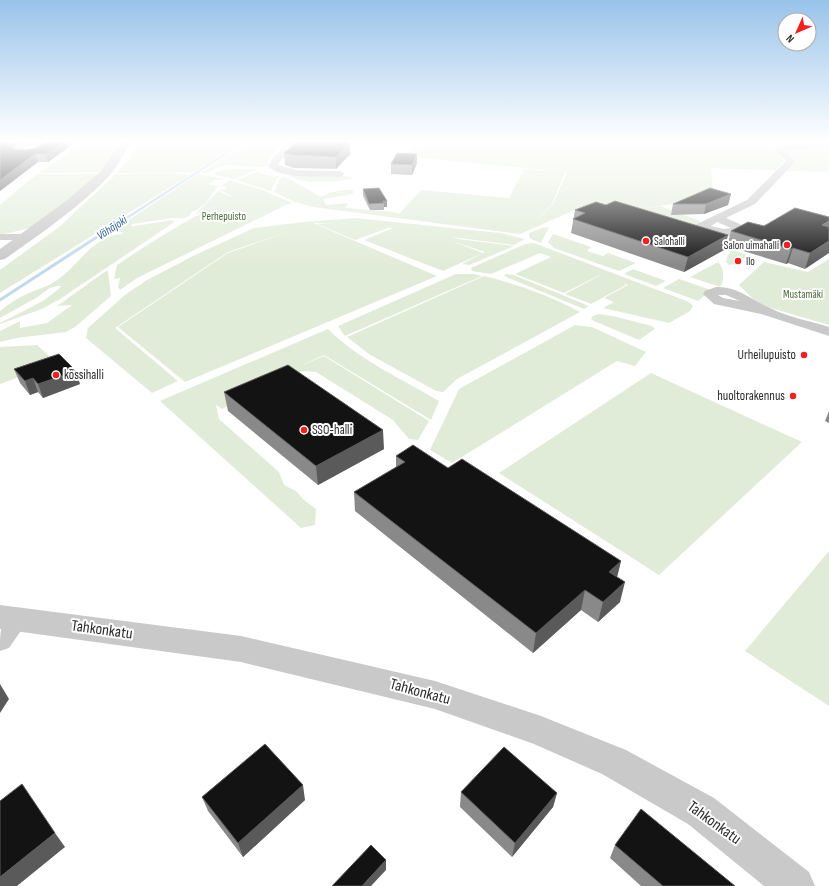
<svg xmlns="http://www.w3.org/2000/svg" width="829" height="886" font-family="'Sofia Sans Condensed',sans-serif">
  <rect width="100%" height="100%" fill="#fff"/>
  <path fill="#e1ecd8" d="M84,142H119L100,172L39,173Z
    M138,142H241L194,172L117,173L130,158Z
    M248,142H291L289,144H283L269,159L267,166L260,167L225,165L207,173H201Z
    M420,142H829V144L777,145L773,147C774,153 782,155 783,162L776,170L711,168L713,196L694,201L643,208L662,206L663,207L700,221V224L696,225L594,205L577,209L520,234L313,207L295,202L274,192L279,180L284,176L321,197C331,192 341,189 353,190V194L323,199L326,205L348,203L346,208L395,212L399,214L421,190L509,198L524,169L565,172L552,204L528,228L553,204L567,172L403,156Z
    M829,147V172L787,171L796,161L785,152L787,149Z
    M230,169H258L235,179L215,175V172Z
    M257,172L274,177L282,175L277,178L271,191L236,180Z
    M168,173L190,175L0,293V270L59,227L116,174Z
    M37,174H98L35,227L0,235V205Z
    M198,174L224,179L223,180H216L207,184L218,186L206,203L197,210L191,212L190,215L184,218H173L132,224L131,226H135L171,220L174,221L173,223L60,299L42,309L0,324V323L43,301L60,288L61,286H57L50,288L36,298L0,318V311C10,303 22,295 34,291C41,288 48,286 54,282C78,268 92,235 122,234L123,232L117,233L115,231L118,227Z
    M288,174L340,175L354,178C339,182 298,186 288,174Z
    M229,180L260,189L292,203L286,205L137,278L120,290L118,287L120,278L114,279L117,265C143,247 169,231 196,216L201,215L202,211L196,214L218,191L234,198L226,193L219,190H223L226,187L222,186Z
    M355,218L500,233L525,239L514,245L452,237L459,239L514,246L469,265L462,264L485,252L449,240L483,253L443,271L364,240L393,228H388L355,240L317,224L332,223H313L437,276L185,382L118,327L228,253L299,228L228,252L115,328L178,381L152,393L86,338L88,328L126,294L147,280L195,255L254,228L304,222Z
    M549,227L541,243L531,239L529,236V233L542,228Z
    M553,234L591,247L587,251L603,256L608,253L636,263L619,271L554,248L548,242Z
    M534,243L689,302L693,306L690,311L669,323L603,308L614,302L604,298L628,285L624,283L626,285L591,304L565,294L601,275H600L564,293L515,274L551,257L540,253L491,274L472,271L471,268L525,244Z
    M732,250L748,255L738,264L729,265L726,262L728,255Z
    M829,259V325L764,306L754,300L739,285L764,262L808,272Z
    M718,262C724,267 725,280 720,287L690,277Z
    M633,269L666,281L656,286L624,274Z
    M106,271H108L111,296L75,327L66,332L17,338L0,342V331L20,321V328L47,323L72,305L57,306Z
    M456,274H474L482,276L345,336L338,326Z
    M506,274L514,275L589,306L584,309L504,276Z
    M484,276C517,284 550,296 580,312L457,379L443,392L436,391L369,354L347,337Z
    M679,279L711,290L698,301L663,288Z
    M598,314L613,316L652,326L655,329L639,340L594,321L591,319L593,316Z
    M575,325L592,327L646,352L635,366L617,361L452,463L430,450L459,389Z
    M328,329C359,360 402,379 439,401L431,420L324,355L298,367L324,356L429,421L418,440L409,439L393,420L316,372L302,371L222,409L216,405L219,419L279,472L284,485L296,491L304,500L316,509L315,525L301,528L160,401Z
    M37,345L57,363L0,384V347Z
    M651,373L802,442L659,575L499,473Z
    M829,551V706L745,651Z"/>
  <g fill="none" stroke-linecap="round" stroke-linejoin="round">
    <path stroke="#c2d9ed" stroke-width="2.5" d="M119,223L244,142"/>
    <path stroke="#c2d9ed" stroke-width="3" d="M0,300L120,222"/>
    <path fill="#c9c9c9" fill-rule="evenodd" d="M25,142L43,143L46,149C38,157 17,160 9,151ZM32,145L37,148L28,151H20Z
      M290,142H299L281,160L278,165L297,170L340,171L345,174L340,177C322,176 281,180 268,166L274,157Z
      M829,142V148L784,150L795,161L794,163L755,204L726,218L740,224L743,229C732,243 710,233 697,228L695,226L697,224L747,200L786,161L775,151L778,146ZM717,222L731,228L724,229L711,226Z
      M0,234H27L31,235L33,237L31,239L27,240H0Z
      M716,287C738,286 751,300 770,308C788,317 810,321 829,327V336L761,314L714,304L703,294L705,291ZM718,295H726L740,301L723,298Z
      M17,609L25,612L29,619L9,648L0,651C0,632 0,617 17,609Z"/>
    <path fill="#c9c9c9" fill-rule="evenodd" d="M120,142H130C124,154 118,166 109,176C80,207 40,234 5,259L0,260V249L66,201L101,171Z
      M0,605L241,636L435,681L541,716L626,750L714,798L809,872L815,886H764L688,824L602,774L534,744L435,709L241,662L0,629Z"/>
  </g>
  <path fill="#898989" d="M0,142L14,149L25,150L36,148L44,143L37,142H72L68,145L69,147L48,162H38L0,191Z
    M350,142V154L336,169L294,168L285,165L284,153Z
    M417,163L412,175L391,174V164Z
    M363,189L387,201V207H384V210H370L363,196Z
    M731,194L728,205L704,214L671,215L673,204Z
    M606,205L728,235L724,250L684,272L571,233L575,210Z
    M829,217L805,269L788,263L786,264L727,246L731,231Z
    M14,369L80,384L43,398L38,392L30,395L20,383Z
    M224,392L384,449L318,485L228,411Z
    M829,411V423L825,421Z
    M396,456L448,468L621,561L617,577L620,602L598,622L581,610L533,653L355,511L354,492L396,467Z
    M461,792L557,793L553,807L512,857L460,807Z
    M202,797L305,800L243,857L208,811Z
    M615,845L735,886H641L610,858Z"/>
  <path fill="#5a5a5a" d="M8,142H22L8,151L5,143Z
    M63,142H72L68,145L69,147L48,162L46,154Z
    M350,142V154L336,169V157Z
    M35,154L38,162L0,191V180Z
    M417,154V163L412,175V165Z
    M731,194L728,205L704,214L706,204Z
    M383,201H387V207H384V203Z
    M829,221V231L822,225Z
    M728,235L724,250L684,272L688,257Z
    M829,241V253L805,269L810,253Z
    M793,248L788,263L786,264L791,249Z
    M76,371L80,384L43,398L38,384Z
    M33,378L38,392L30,395L25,381Z
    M383,430L384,449L318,485L316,466Z
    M621,561L616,581L609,572Z
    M625,582L620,602L598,622L603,602Z
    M585,590L581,610L533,653L536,633Z
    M0,684L9,699L0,713Z
    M303,785L305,800L243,857L238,843Z
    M557,793L553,807L512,857L515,843Z
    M55,833L65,847L17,886H0V877Z
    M386,860V870L371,886H362Z"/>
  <path fill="#131313" stroke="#5a5a5a" d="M0,142H8L5,143L14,149L25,150L36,148L45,143L44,142H63L46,154H35L0,180Z
    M297,142H350L336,157L293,155L284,153Z
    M397,153L417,154L412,165L391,164Z
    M379,188L387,201H383L384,203L369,204L363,189Z
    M710,188L731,194L706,204H673Z
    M615,201L728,235L688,257L573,219L585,213L575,210L596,202L606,205Z
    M795,208L829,217V221L822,225L829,227V241L810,253L793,248L791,249L731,231L748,222L764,226Z
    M59,354L76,371L38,384L33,378L25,381L14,369Z
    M288,365L383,430L316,466L224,392Z
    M413,445L448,468L462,459L621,561L609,572L625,582L603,602L585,590L536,633L354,492L405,462L396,456Z
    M265,744L303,785L238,843L202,797Z
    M504,747L557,793L515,843L461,792Z
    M22,784L55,833L0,877V801Z
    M641,809L735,886H663L615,845Z
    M371,845L386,860L362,886H332Z"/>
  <linearGradient id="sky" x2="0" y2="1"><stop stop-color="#99c3ea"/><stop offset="0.53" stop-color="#fff"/><stop offset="1" stop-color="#fff" stop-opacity="0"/></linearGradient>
  <rect width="829" height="266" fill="url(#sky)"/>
  <g fill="#f3201f" stroke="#fff" stroke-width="1.5">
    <circle cx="646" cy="241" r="4"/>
    <circle cx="787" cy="245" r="4"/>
    <circle cx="738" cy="261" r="4"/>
    <circle cx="804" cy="355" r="4"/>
    <circle cx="56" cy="375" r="4"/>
    <circle cx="793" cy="396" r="4"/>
    <circle cx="304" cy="430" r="4"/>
  </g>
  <g text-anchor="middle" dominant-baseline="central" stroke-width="4" stroke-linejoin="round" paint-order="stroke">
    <g font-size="11" fill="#4b6b37" stroke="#fff">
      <text x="224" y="216">Perhepuisto</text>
      <text x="803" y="294">Mustamäki</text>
    </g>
    <g font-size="11" fill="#2c2c2c" stroke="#fff" text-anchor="start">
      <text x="654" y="241">Salohalli</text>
      <text x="779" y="245" text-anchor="end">Salon uimahalli</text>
      <text x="746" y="261">Ilo</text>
    </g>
    <g font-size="12" font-style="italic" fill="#356794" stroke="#fff">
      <text transform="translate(112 228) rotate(-33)">Vähäjoki</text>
    </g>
    <g font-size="13" fill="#2c2c2c" stroke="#fff" text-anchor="end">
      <text x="796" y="355">Urheilupuisto</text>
      <text x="64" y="375" text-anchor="start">kössihalli</text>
      <text x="785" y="396">huoltorakennus</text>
      <text x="312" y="430" text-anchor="start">SSO-halli</text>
    </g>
    <g font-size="16" fill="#2c2c2c" stroke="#fff">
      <text transform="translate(102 630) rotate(8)">Tahkonkatu</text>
      <text transform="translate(420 692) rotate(15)">Tahkonkatu</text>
      <text transform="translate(714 823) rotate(36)">Tahkonkatu</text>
    </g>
  </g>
  <g transform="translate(797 32) rotate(225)"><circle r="19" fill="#ffffff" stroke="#ababab"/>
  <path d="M0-3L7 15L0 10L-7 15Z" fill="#f3201f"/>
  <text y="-6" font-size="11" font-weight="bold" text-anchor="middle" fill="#2c2c2c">N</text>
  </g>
</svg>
